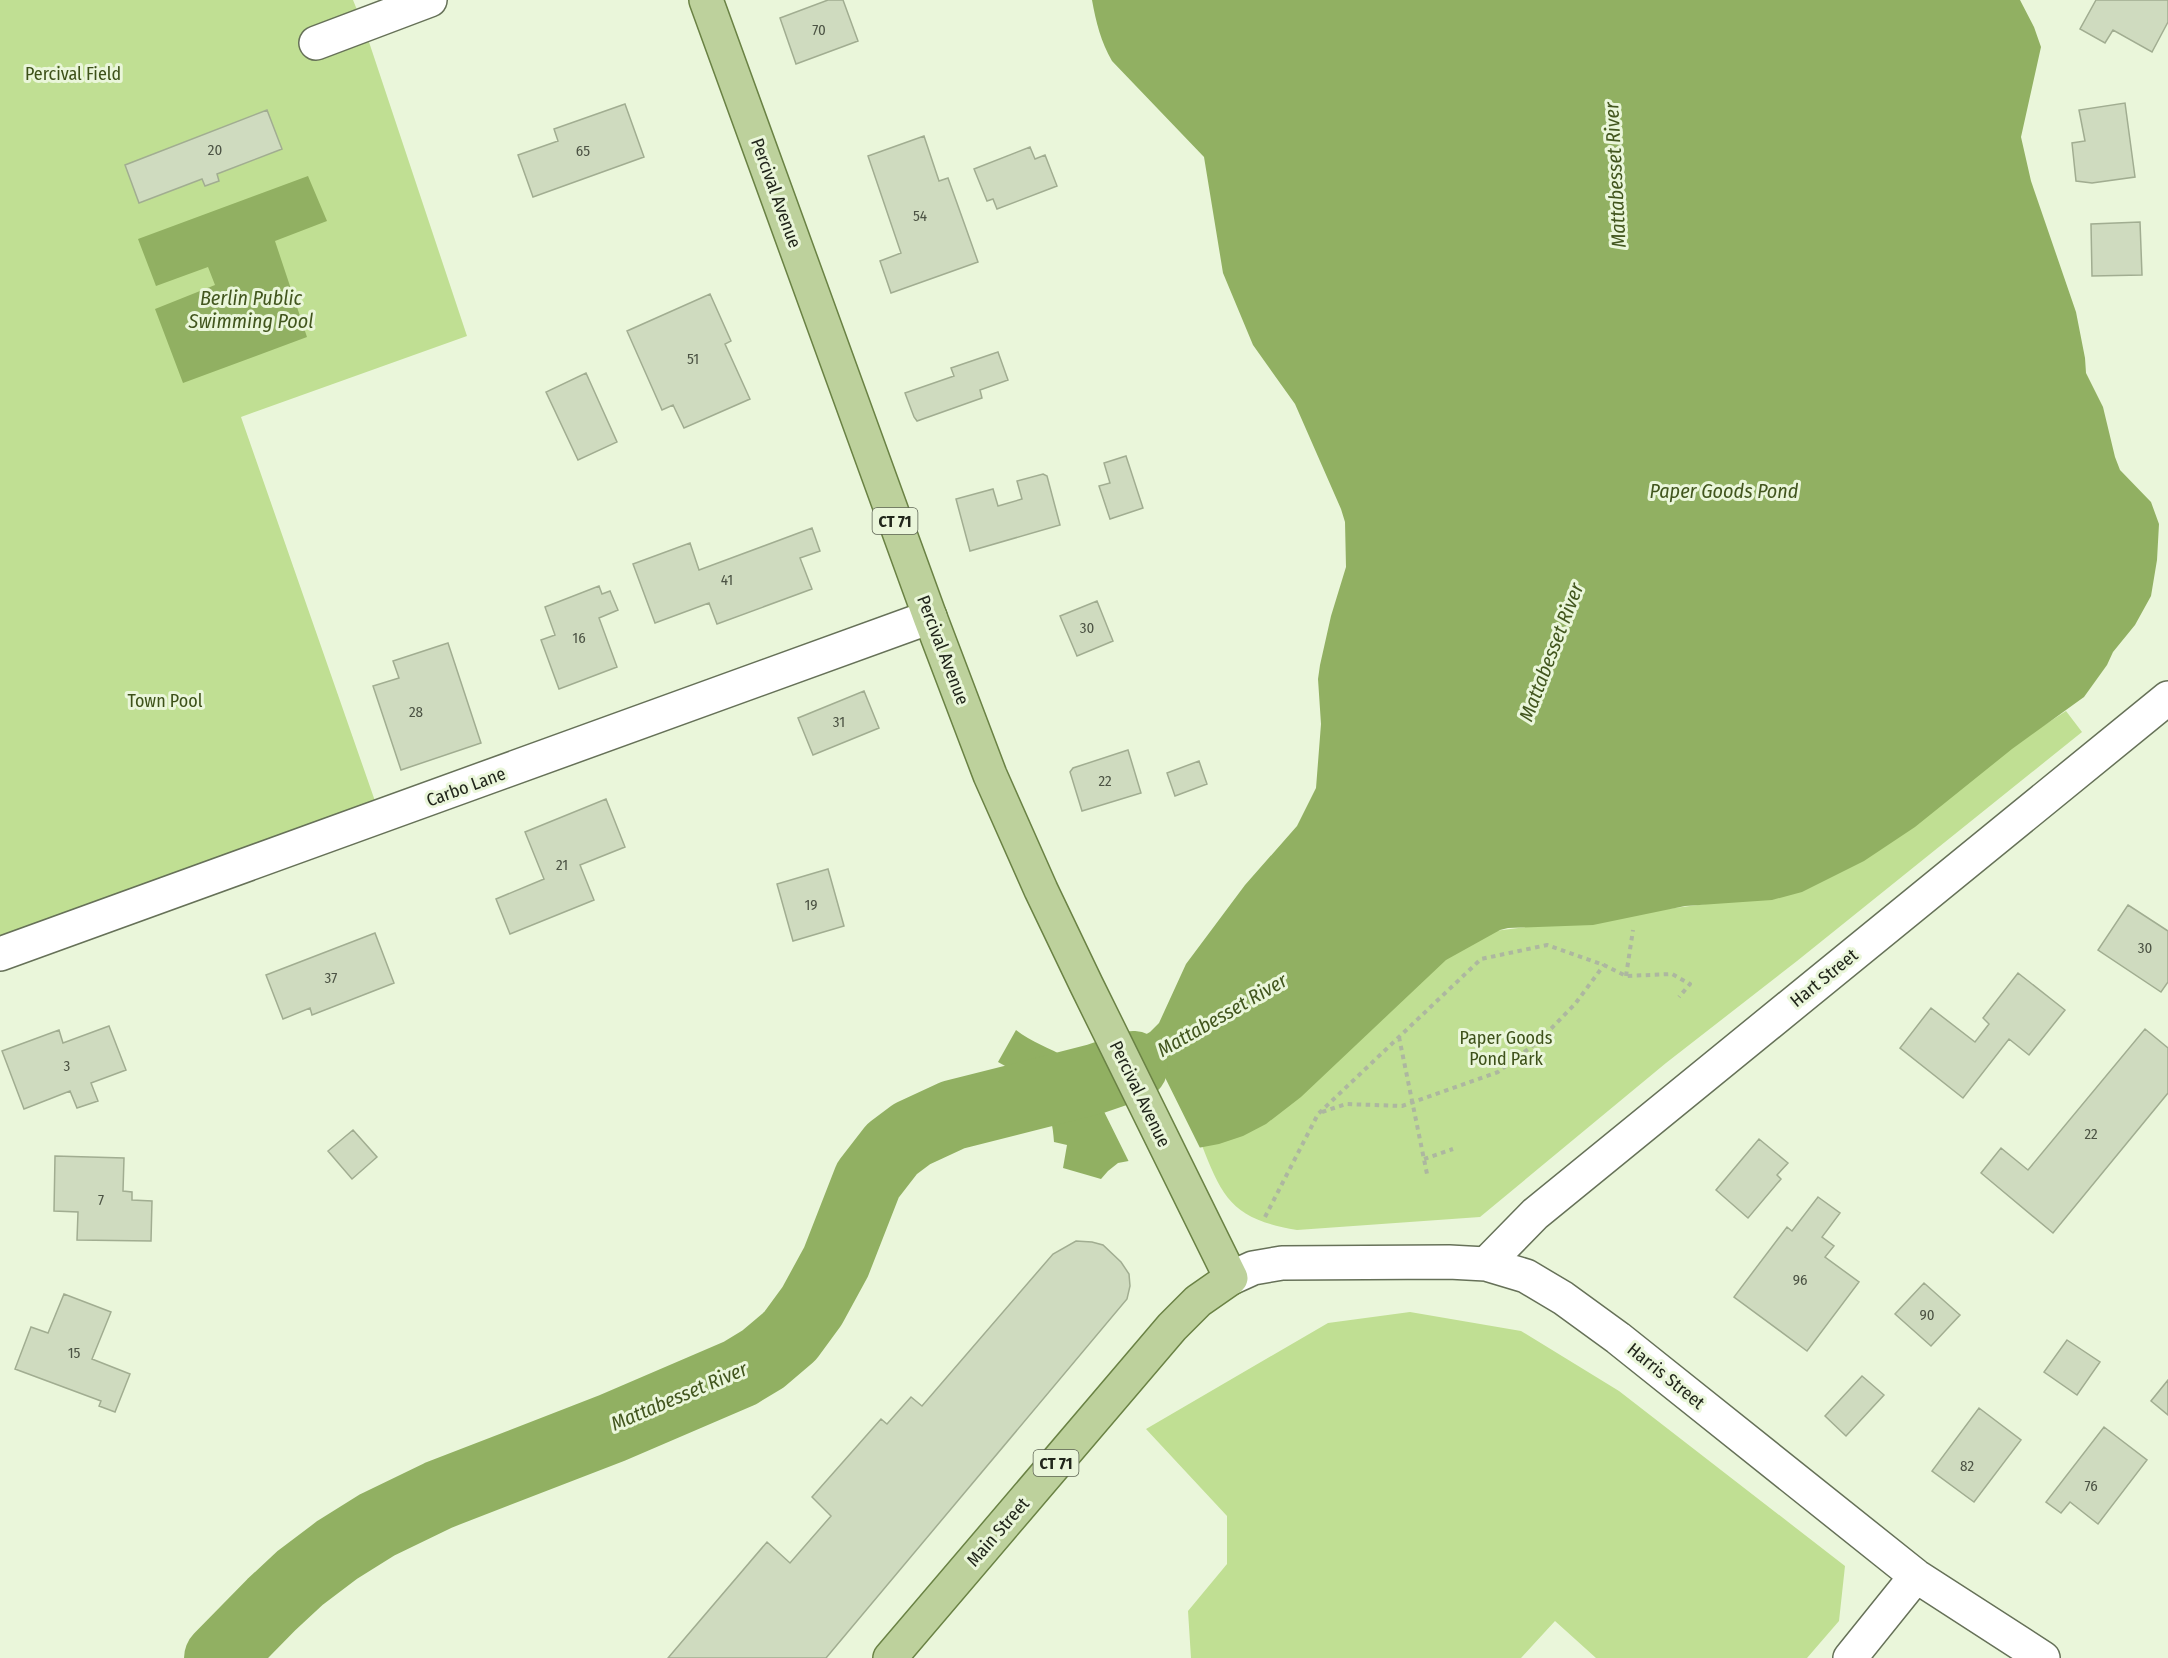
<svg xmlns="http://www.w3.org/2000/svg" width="2168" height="1658" font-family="'Fira Sans Condensed',sans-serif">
  <rect width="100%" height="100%" fill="#eaf6da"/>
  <path fill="#c0df93" d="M0,0H353L364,27L467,336L241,417L375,801L0,941Z
    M2066,711L2082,732L1797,961L1666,1063L1480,1217L1297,1230C1233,1219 1223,1200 1201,1143L1463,935L1783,894Z
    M1410,1312L1521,1331L1619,1391L1845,1566L1839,1621L1807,1658H1596L1555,1621L1521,1658H1191L1188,1611L1227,1564V1516L1146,1429L1328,1323Z"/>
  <path fill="#91b062" d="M1092,0H2020L2034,27L2041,47L2021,137L2031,181L2076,312L2085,358L2086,373L2103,407L2115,457L2120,470L2151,502L2159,524L2157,560L2151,596L2135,625L2113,652L2107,665L2084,697L2012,749L1915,827L1864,861L1802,892L1772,900L1685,906L1593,925L1508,928L1500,930L1446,960L1301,1097L1266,1124L1243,1136L1219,1144L1118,1163L1108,1171L1101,1179L1063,1168L1067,1145L1054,1142C1052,1100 1033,1081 998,1062L1016,1030C1031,1042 1050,1048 1067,1058L1131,1043L1150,1032L1159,1023L1186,964L1245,885L1297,826L1316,788L1321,724L1318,679L1320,665L1331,616L1346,567L1345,522L1341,509L1295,404L1253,345L1223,273L1204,157L1112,61C1101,42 1096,22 1092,0Z
    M308,176L327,221L275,241L307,337L183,383L155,309L215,285L208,267L156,286L138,239Z"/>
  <path fill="#eaf6da" d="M1143,1033L1201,1150L1130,1164L1075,1053L1130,1040Z"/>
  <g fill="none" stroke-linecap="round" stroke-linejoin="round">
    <path stroke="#91b062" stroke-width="70" d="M219,1658L272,1604L300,1578L337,1550L377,1525L439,1495L612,1428L740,1373L763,1359L790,1336L812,1306L836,1262L868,1180L892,1149L912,1134L953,1115L1095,1079L1133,1066"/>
  </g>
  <path fill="#cfdbbf" stroke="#a1ad91" stroke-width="1.5" d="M828,0H843L858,41L796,64L780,18Z
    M2096,0H2168V22L2152,52L2113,30L2105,43L2080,29Z
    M2125,103L2135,177L2092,183L2076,181L2072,143L2085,141L2079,110Z
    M625,104L644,157L533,197L518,155L558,141L554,129Z
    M267,110L282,149L217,174L219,181L205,186L202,179L139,203L125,165Z
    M924,136L939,181L948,178L978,262L891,293L880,261L901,253L868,156Z
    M1030,147L1035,159L1045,155L1057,186L997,209L993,199L987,201L974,169Z
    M2140,222L2142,275L2092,276L2091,224Z
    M710,294L731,341L725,344L750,399L684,428L673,405L662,410L627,331Z
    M998,352L1008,380L980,390L982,398L917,421L914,417L905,393L954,376L951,368Z
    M586,373L617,442L578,460L546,392Z
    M1126,456L1143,508L1110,519L1099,486L1110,483L1104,463Z
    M1043,474L1047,476L1060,525L970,551L956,499L993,489L998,506L1022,499L1017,481Z
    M812,528L820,551L800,558L812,589L717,624L709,603L655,623L633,564L690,543L699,570Z
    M599,586L602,594L610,591L618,610L599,618L617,667L559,689L541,640L555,635L545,607Z
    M1097,601L1113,641L1077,656L1060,616Z
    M448,643L481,743L401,770L373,686L399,678L393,661Z
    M864,691L879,728L813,755L798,718Z
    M1128,750L1141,793L1082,811L1070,772L1073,768Z
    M1199,761L1207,784L1175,796L1167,773Z
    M606,799L625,847L580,865L594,900L510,934L496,899L544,879L525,832Z
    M828,869L844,926L793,941L777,884Z
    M2128,905L2168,931V982L2161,992L2098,950Z
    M375,933L394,983L312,1015L310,1008L283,1019L266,975Z
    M2018,973L2065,1010L2029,1055L2009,1039L1963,1098L1900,1048L1931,1008L1975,1042L1989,1024L1983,1018Z
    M109,1026L126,1070L91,1083L98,1101L77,1108L70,1091L24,1109L2,1051L59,1030L63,1043Z
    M2145,1029L2168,1048V1093L2053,1233L1981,1173L2001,1148L2028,1170Z
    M353,1130L377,1157L352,1179L328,1151Z
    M1759,1139L1788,1163L1777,1175L1781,1179L1748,1218L1716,1190Z
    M55,1156L124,1158L123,1191L132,1192V1200L152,1201L151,1241L77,1240L78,1212L54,1211Z
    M1818,1197L1840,1213L1822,1237L1834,1246L1825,1257L1859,1282L1807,1351L1734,1297L1787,1227L1792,1231Z
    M1076,1241L1092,1242L1103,1245L1121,1262L1129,1274L1130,1286L1127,1299L826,1658H668L767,1542L790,1563L831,1516L812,1497L881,1419L887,1424L911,1397L922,1406L1053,1254Z
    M1924,1283L1960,1315L1931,1346L1895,1314Z
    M64,1294L111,1312L92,1359L130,1374L115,1412L99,1406L101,1401L15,1369L31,1327L48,1333Z
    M2067,1340L2100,1362L2077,1395L2044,1372Z
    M1862,1376L1884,1395L1846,1436L1825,1416Z
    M2168,1380V1415L2151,1401Z
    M1979,1408L2021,1440L1974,1502L1932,1471Z
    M2104,1427L2147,1460L2098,1524L2070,1502L2061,1513L2046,1502Z"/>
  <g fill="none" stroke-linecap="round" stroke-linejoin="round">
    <defs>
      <path id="minor" d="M316,43L430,0
        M0,954L930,617
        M1486,1264L1535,1214L2168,698
        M1231,1278L1253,1268L1282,1263L1449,1262L1486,1264L1526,1276L1563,1298L1618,1338L1916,1576L2043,1658
        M1850,1658L1916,1576"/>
      <path id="primary" d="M706,0L930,617L990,775L1041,890L1086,984L1231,1278L1198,1301L1172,1327L890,1658"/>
    </defs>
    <use href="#minor" stroke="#667158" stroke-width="36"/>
    <use href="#primary" stroke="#6a8244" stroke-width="36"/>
    <path stroke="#adb7a0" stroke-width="4" stroke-dasharray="4.5 4.5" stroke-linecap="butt" d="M1626,976L1633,930
      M1399,1037L1427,1174
      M1322,1112L1346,1104L1402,1106L1498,1072L1540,1040L1575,1004L1604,965
      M1424,1159L1453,1149
      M1265,1217L1318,1114L1481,959L1547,945L1604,965L1626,976L1672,974L1690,984L1679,997"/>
    <use href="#minor" stroke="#fff" stroke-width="33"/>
    <use href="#primary" stroke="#bdd19c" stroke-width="33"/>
  </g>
  <g text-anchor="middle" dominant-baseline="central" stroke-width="6" stroke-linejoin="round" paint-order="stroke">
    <g font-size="15" fill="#4c5344">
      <text x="819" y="30">70</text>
      <text x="215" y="150">20</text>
      <text x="583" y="151">65</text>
      <text x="920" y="216">54</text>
      <text x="693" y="359">51</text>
      <text x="727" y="580">41</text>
      <text x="1087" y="628">30</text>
      <text x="579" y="638">16</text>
      <text x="416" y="712">28</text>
      <text x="839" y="722">31</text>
      <text x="1105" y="781">22</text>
      <text x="562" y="865">21</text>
      <text x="811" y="905">19</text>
      <text x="2145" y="948">30</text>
      <text x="331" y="978">37</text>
      <text x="67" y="1066">3</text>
      <text x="2091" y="1134">22</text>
      <text x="101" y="1200">7</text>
      <text x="1800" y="1280">96</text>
      <text x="1927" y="1315">90</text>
      <text x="74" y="1353">15</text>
      <text x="1967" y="1466">82</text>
      <text x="2091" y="1486">76</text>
    </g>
    <g fill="#eaf6da" stroke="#5d6454" stroke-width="1.5">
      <rect x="872.5" y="508" width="45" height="26" rx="4.5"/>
      <rect x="1033.5" y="1450" width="45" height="26" rx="4.5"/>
    </g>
    <g font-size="16" font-weight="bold" fill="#21261b">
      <text x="895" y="521">CT 71</text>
      <text x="1056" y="1463">CT 71</text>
    </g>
    <g font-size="18" fill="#3d5119" stroke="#eaf6da">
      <text x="73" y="74">Percival Field</text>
      <text x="165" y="701">Town Pool</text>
      <text x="1506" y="1038">Paper Goods<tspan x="1506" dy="21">Pond Park</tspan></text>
    </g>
    <g font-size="18" fill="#21261b" stroke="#eaf6da">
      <text transform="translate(776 193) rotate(70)">Percival Avenue</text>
      <text transform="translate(943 650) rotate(69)">Percival Avenue</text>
      <text transform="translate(466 787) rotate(-20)">Carbo Lane</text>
      <text transform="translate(1824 978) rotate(-39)">Hart Street</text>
      <text transform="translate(1140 1094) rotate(64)">Percival Avenue</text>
      <text transform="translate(1666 1376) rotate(39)">Harris Street</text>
      <text transform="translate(998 1532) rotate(-49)">Main Street</text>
    </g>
    <g font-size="20" font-style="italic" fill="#42561e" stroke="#eaf6da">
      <text transform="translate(1615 175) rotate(-93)">Mattabesset River</text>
      <text x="251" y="298">Berlin Public<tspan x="251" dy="23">Swimming Pool</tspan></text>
      <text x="1724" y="491">Paper Goods Pond</text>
      <text transform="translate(1551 652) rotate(-69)">Mattabesset River</text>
      <text transform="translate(1222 1015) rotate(-30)">Mattabesset River</text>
      <text transform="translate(679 1396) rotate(-23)">Mattabesset River</text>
    </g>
  </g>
</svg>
